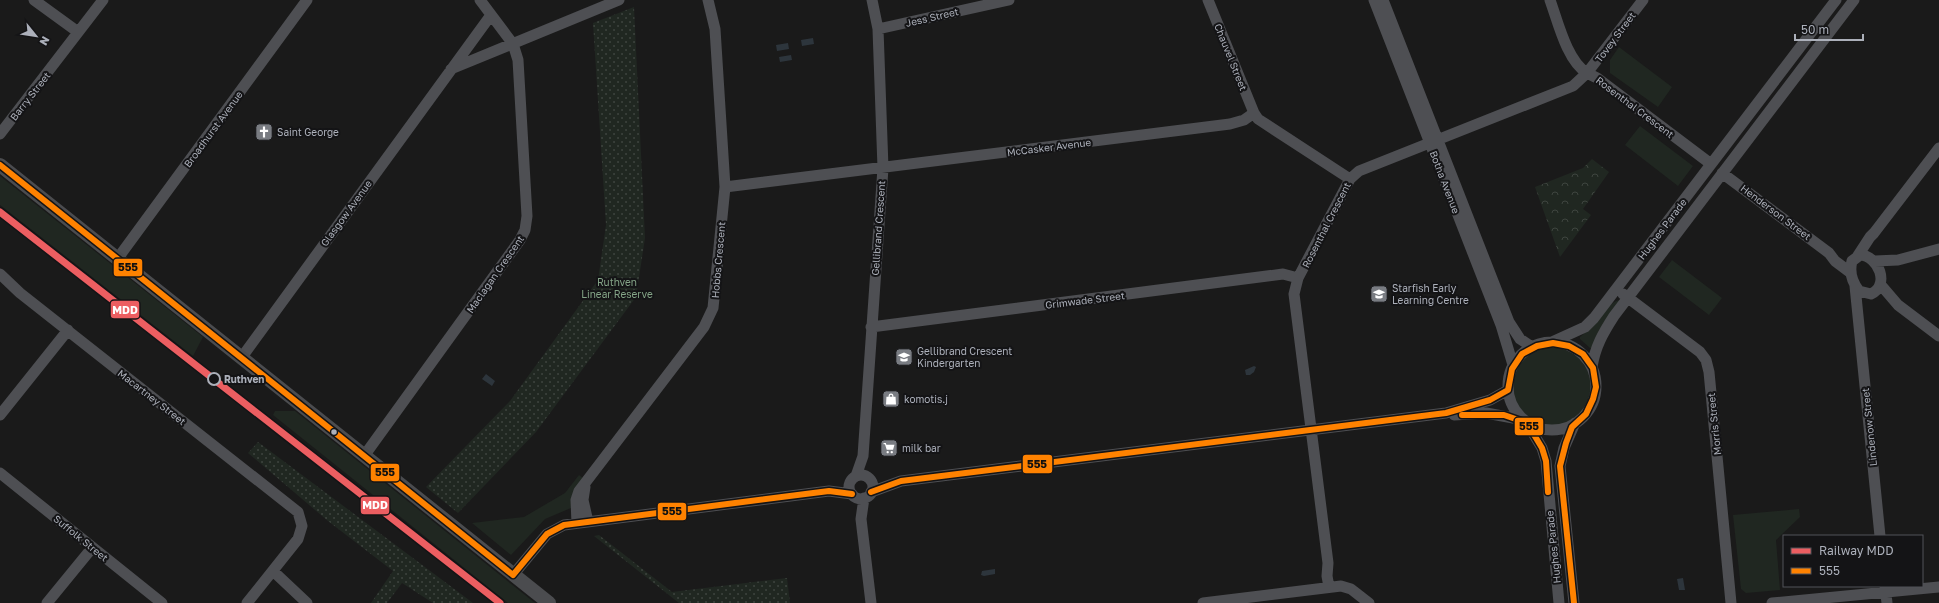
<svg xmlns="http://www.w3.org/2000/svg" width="1939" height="603" font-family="'Golos Text',sans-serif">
  <defs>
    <pattern id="forest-crowns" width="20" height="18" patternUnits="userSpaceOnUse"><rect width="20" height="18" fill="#202721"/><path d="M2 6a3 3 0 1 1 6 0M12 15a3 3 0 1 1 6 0" fill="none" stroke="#3e443f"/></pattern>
    <pattern id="park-dots" width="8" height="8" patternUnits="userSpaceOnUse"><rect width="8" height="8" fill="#202721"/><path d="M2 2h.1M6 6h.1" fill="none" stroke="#3e443f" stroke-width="1.8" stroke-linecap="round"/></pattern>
  </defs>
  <rect width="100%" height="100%" fill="#1a1a1a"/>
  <path fill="#202721" d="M1619,47L1672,87L1658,107L1610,73V60Z
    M1640,126L1693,166L1678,186L1625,145Z
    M0,176L203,337L193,356L0,205Z
    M1672,260L1722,298L1709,315L1659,277Z
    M1620,300L1592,348H1590L1580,339V337C1591,329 1608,301 1620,300Z
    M1511 386a41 41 0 1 1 82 0a41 41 0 1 1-82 0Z
    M275,411H295L535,603H508L273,415Z
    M579,475L583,478L571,508L545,519L511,555L472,523L524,517L565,493Z
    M1799,509L1800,517L1776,540L1780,590L1746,593L1741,589L1733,515Z"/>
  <path fill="url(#forest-crowns)" d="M1592,159L1609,172L1583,209L1591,215L1560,257L1535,187L1583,168Z"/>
  <path fill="url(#park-dots)" d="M634,7L645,238L636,297L536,432L458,513L426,487L510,401L598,280L606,225L593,23Z
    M258,442L473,603H433L402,583L387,603H371L393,571L328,521L248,453Z
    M599,535L672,592L787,578L790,603H679L594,536Z"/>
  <path fill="#2d353c" d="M813,38L814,44L802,46L801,40Z
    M788,43L789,49L777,51L776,45Z
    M791,55L792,60L780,62L779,57Z
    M1254,366L1256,367L1254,372L1250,375H1246L1245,370Z
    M486,374L495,381L492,386L482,379Z
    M995,569V574L984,576L981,575L982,571Z
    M1683,578L1685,590H1679L1677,579Z"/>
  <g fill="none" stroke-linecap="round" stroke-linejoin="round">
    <path stroke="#4e4f53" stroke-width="11" d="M34,0L78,32
      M1208,0L1254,113L1258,119L1350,179
      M1374,0L1501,325L1513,365
      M1383,0L1509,322L1520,339L1532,347
      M1550,0C1558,22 1567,61 1587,73L1643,0
      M878,29L1009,0
      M451,69L619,0
      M0,134L103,0
      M1722,173L1829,253L1835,261L1851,273
      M725,187L1230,124L1244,120L1254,113
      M1860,255C1879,256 1890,285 1871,294L1859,291C1852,282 1849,272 1852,261Z
      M1857,257L1870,237L1874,233L1939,148
      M118,258L307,0
      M1875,261L1898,260L1939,249
      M0,274L20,293L298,512L302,526L298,539L247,603
      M1880,284L1898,305L1939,336
      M1855,286L1880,536
      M1623,294L1700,352L1706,360L1709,372L1731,603
      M871,327L1283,274L1298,278
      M1552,342L1585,327L1594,318L1836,0
      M1508 386a44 44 0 1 1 88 0a44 44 0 1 1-88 0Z
      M242,357L491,15
      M1592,367C1595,347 1603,333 1614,316L1854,0
      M0,415L68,330
      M1454,415L1486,413L1524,420
      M1527,423L1542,448L1546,461L1559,603
      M364,456L520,240L525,230L527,216L518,60L513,44L480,0
      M0,473L162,603
      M849 487a12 12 0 1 1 24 0a12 12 0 1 1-24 0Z
      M856,476L863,456L883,168L878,29L872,0
      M585,487L583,500L588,522
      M871,492L901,481L1446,413L1490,400L1508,390
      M864,498L861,519L871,603
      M577,523L576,500L579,491L704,327L713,308L725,187L715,29L708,0
      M273,571L307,603
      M513,575L547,534L564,525L829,491L852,494
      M1885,586L1887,603
      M1329,587L1327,576L1328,563L1294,294L1298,278L1350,179L1359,171L1573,86L1587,73L1597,78L1711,164
      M47,603L92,548
      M1203,603L1341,586L1351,589L1369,603
      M1574,603L1560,466L1564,448L1575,423
      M1772,603L1939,587"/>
    <path stroke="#4b4c4f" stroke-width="14" d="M0,165L549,603"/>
    <defs>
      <path id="bus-1" d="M0,165L513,575
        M1462,415H1504L1527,423L1542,448L1546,461L1548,492
        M871,492L901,481L1446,413L1490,400L1508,390L1512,369L1522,354L1537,346L1553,343L1569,346L1583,354L1593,368L1596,387L1593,399L1586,414L1572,427L1566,443L1560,466L1574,603
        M513,575L547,534L564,525L829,491L852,494"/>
    </defs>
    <use href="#bus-1" stroke="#141416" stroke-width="9"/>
    <use href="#bus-1" stroke="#ff8200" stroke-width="6"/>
    <defs>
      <path id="rail-1" d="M0,212L500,603"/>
    </defs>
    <use href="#rail-1" stroke="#141416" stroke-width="10"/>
    <use href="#rail-1" stroke="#ec5e61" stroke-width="7"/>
  </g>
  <defs>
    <symbol id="church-square" viewBox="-11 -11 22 22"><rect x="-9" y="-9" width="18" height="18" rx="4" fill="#797c82" stroke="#141416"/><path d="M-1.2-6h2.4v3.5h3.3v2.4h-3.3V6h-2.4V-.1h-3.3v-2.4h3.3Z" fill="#fff"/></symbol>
    <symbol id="school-square" viewBox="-11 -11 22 22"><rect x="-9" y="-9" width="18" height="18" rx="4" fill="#797c82" stroke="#141416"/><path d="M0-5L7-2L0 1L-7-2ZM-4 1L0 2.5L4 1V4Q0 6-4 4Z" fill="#fff"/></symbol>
    <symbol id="shop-square" viewBox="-11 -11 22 22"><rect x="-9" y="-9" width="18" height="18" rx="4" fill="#797c82" stroke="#141416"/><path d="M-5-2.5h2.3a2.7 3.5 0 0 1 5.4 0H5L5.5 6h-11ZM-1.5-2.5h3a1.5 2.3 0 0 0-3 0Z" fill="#fff"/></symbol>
    <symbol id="supermarket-square" viewBox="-11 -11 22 22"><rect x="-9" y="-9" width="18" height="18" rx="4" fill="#797c82" stroke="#141416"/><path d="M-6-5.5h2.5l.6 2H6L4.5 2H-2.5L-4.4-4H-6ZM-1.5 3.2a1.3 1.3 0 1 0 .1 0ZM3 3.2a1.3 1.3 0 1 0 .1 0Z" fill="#fff"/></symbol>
  </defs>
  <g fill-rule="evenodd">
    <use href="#church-square" x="254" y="122" width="20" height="20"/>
    <use href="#school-square" x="1369" y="284" width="20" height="20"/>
    <use href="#school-square" x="894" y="347" width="20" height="20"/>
    <use href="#shop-square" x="881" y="389" width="20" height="20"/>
    <use href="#supermarket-square" x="879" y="438" width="20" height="20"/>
  </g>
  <circle fill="#141416" stroke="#acb0ba" stroke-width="2" cx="214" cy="379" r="6"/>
  <circle fill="#acb0ba" stroke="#141416" stroke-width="1.5" cx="334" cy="432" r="3.5"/>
  <g text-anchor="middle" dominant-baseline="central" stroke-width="4" stroke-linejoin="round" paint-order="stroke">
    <g font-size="10" fill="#acb0ba" stroke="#141416">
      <text transform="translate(932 17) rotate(-13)">Jess Street</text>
      <text transform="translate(1615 37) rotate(-53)">Tovey Street</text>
      <text transform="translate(1231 57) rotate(68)">Chauvel Street</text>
      <text transform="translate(30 96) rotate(-52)">Barry Street</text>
      <text transform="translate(1635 107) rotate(37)">Rosenthal Crescent</text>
      <text transform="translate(213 129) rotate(-54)">Broadhurst Avenue</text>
      <text transform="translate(1049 147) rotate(-7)">McCasker Avenue</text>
      <text transform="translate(1445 182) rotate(69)">Botha Avenue</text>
      <text transform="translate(1776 212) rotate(37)">Henderson Street</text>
      <text transform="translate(346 213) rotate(-54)">Glasgow Avenue</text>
      <text transform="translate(1326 225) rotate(-63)">Rosenthal Crescent</text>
      <text transform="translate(878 228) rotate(-86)">Gellibrand Crescent</text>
      <text transform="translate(1662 229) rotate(-53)">Hughes Parade</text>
      <text transform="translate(718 260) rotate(-85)">Hobbs Crescent</text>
      <text transform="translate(495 274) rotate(-55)">Maclagan Crescent</text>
      <text transform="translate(1085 300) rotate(-7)">Grimwade Street</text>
      <text transform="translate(152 397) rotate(38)">Macartney Street</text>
      <text transform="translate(1714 424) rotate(-96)">Morris Street</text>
      <text transform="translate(1869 427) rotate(-96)">Lindenow Street</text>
      <text transform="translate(81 538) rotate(39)">Suffolk Street</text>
      <text transform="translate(1553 547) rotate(-96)">Hughes Parade</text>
    </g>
    <g font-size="10" fill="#acb0ba" stroke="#141416" text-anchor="start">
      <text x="277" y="132">Saint George</text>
      <text x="1392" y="288">Starfish Early<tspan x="1392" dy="12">Learning Centre</tspan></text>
      <text x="917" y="351">Gellibrand Crescent<tspan x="917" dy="12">Kindergarten</tspan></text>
      <text x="904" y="399">komotis.j</text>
      <text x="902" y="448">milk bar</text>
    </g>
    <g font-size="10" fill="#84a487" stroke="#141416">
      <text x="617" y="282">Ruthven<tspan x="617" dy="12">Linear Reserve</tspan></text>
    </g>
    <g font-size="10" font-weight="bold" fill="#acb0ba" stroke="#141416" text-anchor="start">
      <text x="224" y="379">Ruthven</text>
    </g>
  </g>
  <g stroke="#141416" stroke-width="1.5">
    <rect x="113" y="258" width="30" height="19" rx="4" fill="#ff8200"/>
    <rect x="110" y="300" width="30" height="19" rx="4" fill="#ec5e61"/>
    <rect x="1514" y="417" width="30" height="19" rx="4" fill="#ff8200"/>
    <rect x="1022" y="454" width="31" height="20" rx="4" fill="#ff8200"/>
    <rect x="370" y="463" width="30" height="19" rx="4" fill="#ff8200"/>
    <rect x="360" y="496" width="30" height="19" rx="4" fill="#ec5e61"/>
    <rect x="657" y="502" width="30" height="19" rx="4" fill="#ff8200"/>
  </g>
  <g font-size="11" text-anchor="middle" font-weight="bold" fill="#fff">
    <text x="125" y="314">MDD</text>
    <text x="375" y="509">MDD</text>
  </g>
  <g font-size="11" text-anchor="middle" font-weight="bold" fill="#111">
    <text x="128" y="271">555</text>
    <text x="1529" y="430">555</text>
    <text x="1037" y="468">555</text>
    <text x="385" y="476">555</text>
    <text x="672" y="515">555</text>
  </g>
  <rect x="1783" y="535" width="140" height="52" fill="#141416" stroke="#515258"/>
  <rect x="1791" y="548" width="20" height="6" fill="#ec5e61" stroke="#515258"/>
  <text x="1819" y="555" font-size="12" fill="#acb0ba">Railway MDD</text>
  <rect x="1791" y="568" width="20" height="6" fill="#ff8200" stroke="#515258"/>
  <text x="1819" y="575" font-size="12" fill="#acb0ba">555</text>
  <g transform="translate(36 36) rotate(120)" stroke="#141416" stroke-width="3" paint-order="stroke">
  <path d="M0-3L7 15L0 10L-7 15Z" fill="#acb0ba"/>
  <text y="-6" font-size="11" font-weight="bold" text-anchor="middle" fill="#acb0ba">N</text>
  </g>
  <path d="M1795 34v6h68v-6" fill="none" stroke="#acb0ba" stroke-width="2"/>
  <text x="1801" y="34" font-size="12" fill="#acb0ba" stroke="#141416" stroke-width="3" paint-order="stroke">50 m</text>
</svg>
